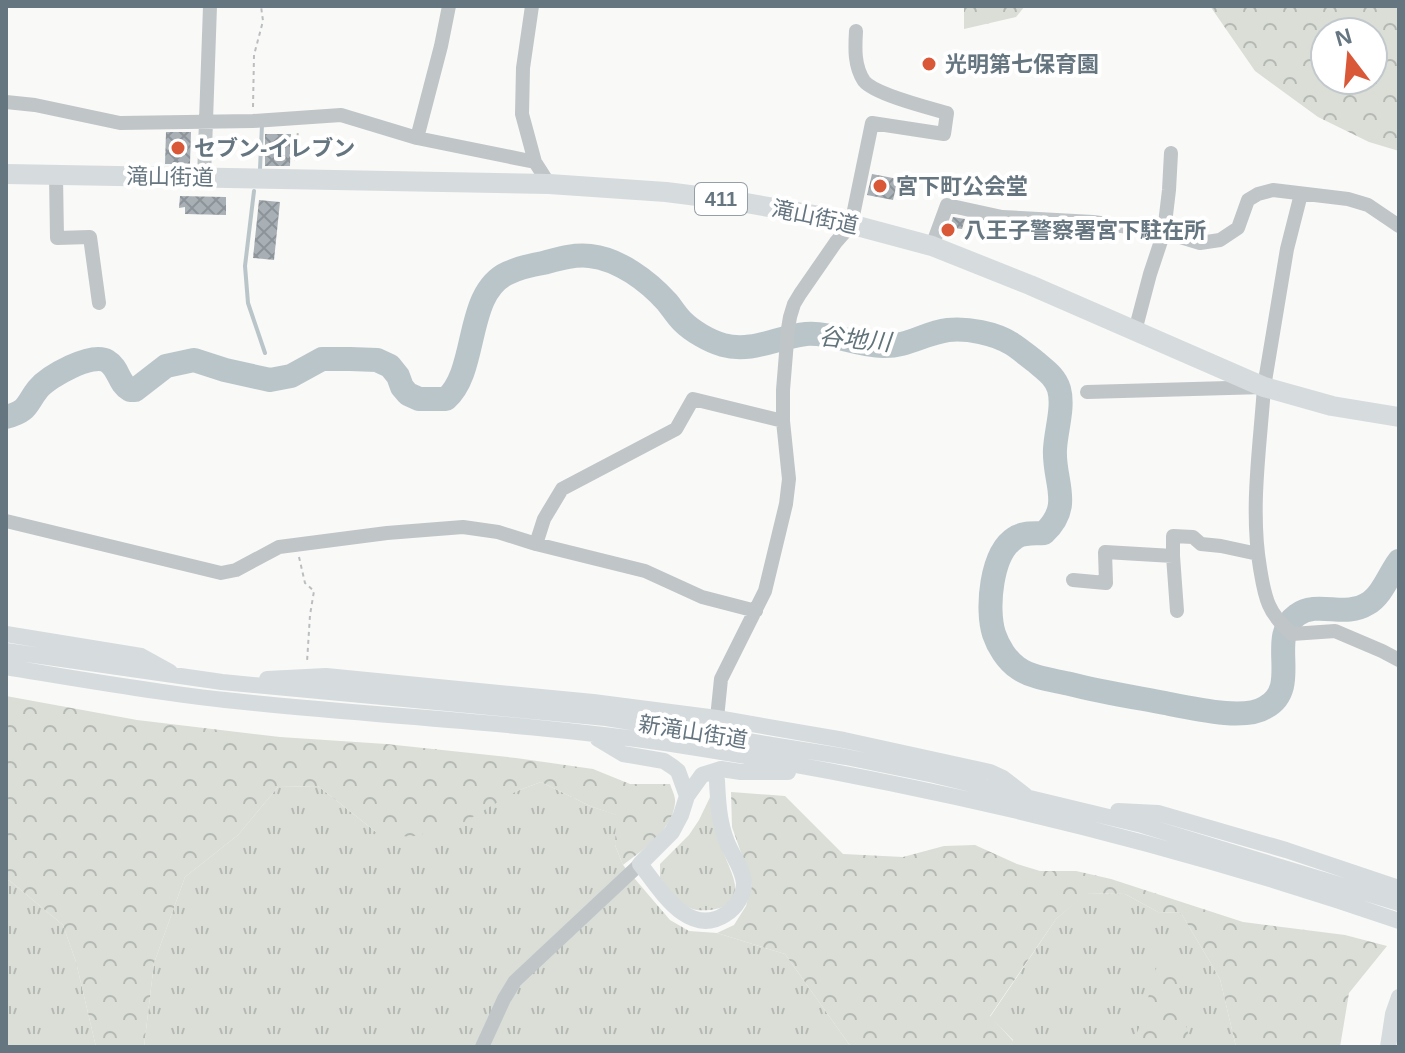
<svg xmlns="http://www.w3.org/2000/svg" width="1405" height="1053" font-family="Helvetica,'Noto Sans JP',sans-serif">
  <defs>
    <pattern id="grass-tufts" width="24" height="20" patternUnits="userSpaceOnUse" patternTransform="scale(2)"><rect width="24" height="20" fill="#daded7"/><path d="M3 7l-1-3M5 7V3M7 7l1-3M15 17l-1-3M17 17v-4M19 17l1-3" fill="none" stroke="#b5b9b4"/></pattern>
    <pattern id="forest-crowns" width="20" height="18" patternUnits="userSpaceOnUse" patternTransform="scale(2)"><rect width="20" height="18" fill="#daded7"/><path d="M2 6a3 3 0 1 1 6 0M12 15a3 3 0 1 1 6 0" fill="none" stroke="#b5b9b4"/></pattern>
    <pattern id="building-cross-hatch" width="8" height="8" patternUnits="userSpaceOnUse" patternTransform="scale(2)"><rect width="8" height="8" fill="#a8b0b6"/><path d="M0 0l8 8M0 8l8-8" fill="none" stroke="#8d9499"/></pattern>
  </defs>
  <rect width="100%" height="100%" fill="#f9f9f7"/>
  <path fill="url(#grass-tufts)" d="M541,782L590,806L617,815L615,845L623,865L670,920L689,931L717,933L785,954L851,1047H144L154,963L185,877L238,835L278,787L318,786L376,832L517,791Z
    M712,793C715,809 715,826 720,842C726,867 757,905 709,910C682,913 675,896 660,878V864L689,835L699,820Z
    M6,880L10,881L63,925L76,962L96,1047H6Z
    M1086,893L1125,894L1158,912L1181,913L1220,979L1236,1047H1010L1013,1040L990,1017L1056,919Z"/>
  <path fill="url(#forest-crowns)" fill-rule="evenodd" d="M964,6H1025L1016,17L964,29Z
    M1210,6H1399V151L1369,142L1318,117L1255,71ZM1373,32V80H1325V32Z
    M6,696L137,720L280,737L386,744L516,758L593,769L630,784H670C672,790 676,797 675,803C673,829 643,850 623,865L615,845L616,815L590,806L541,782L517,791L459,825L410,837L376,832L318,786L278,787L238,835L185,877L154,963L144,1047H96L76,962L63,925L10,881L6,880Z
    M731,792L785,796L843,854L903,857L944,846L975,845L1017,864L1040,871H1076L1111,879L1243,922L1345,935L1387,946L1349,993L1340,1047H1236L1220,979L1181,913L1158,912L1125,894L1087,893L1056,919L990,1016L1013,1041L1010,1047H851L785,954L717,933L734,925L746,906L752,884L732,827Z
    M1160,955L1173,964L1191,1047H1131L1141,1023Z"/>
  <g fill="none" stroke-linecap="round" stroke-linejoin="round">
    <path stroke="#bac5c9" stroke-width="4" d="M260,169L262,125
      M254,191L245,266L248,303L265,353"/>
    <path stroke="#bac5c9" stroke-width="24" d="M6,417C29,411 26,404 38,389C49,376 92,352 107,361C119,368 118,383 130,390H135L166,366L194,360L225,370L270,380L291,376L322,359H350L377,360L390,366L398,376L402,387L408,394L419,399H446C479,370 464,293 508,273C519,268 531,265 543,263C558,259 574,254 590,256C619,259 648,281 667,302C672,308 676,315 682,321C692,331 709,341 723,345C752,353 778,337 806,334C832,332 857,346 883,346C906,347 925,333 948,330C967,328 995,333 1012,344C1020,349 1028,356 1036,362C1045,370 1055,376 1059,389C1064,407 1056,430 1055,449C1053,482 1074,505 1044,533C1035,534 1023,532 1015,538C991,553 986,609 994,634C998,646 1007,661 1018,668C1032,678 1053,680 1070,684C1101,692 1133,697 1165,703C1185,707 1204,711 1225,713C1237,714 1255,714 1266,707C1302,687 1266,637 1297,615C1317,600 1345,618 1367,604C1382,596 1389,574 1399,561"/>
  </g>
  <path fill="url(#building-cross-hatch)" d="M166,132H191L190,164H165Z
    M265,134H291L290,166H265Z
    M872,174L898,179L893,200L867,195Z
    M180,196L226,197V215L185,214V207L179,208Z
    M259,200L280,202L274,260L253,258Z
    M953,217L965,219L962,229L953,228L949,239L946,237Z"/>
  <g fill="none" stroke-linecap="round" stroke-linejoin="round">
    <path stroke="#bbbec0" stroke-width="2" stroke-dasharray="4 4" stroke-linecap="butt" d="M253,107L254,55L263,21L261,6
      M295,161L298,131
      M299,557L305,583L314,591L310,615L307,662"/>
    <path stroke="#c0c5c8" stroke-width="14" d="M532,6L523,68L522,114L535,162
      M6,102L35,105L120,123L253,121L341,115L417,138L535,162L549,184
      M417,138L441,46L449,6
      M56,175L57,238L90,237L99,303
      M204,178L210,6
      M932,246L947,205L1002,217L1093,222L1164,232L1200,243L1220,240L1238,228L1248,200L1258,194L1273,190L1348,199L1368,205L1399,226
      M1135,331L1150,274L1164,232L1169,190L1171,153
      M1264,387L1287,249L1301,194
      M1087,392L1264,387C1260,447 1250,509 1260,568C1262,580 1264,594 1269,605C1274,617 1283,626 1292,634L1335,631L1382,651L1399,660
      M6,521L221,573L236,570L279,547L387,533L463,527L498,532L536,544L645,571L702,597L756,611
      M536,544L544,519L562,489L676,429L693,399L783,421
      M1073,580L1106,583L1105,552L1173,556
      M1177,611L1173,556V536L1193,537L1201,544L1221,546L1258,554
      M717,718L721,679L765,591L786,504L789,479L783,421V390L788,329L790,317L794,304L800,294L836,242L851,225L872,123L944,134L947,113C929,108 874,94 864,81C854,66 855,48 856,31
      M482,1047L504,999L515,981L640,864"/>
    <path stroke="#d6dbde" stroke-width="16" d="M6,634L141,656L170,672
      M6,651L222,682L606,718L846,757L934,775L1142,825L1399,903
      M6,667C79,679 152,692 225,700C371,716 519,722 665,743C914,781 1161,839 1399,921
      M267,679L326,676L593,702L717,718L844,740L990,772L1003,778L1025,795
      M598,739L623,754L664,761L673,767L678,771L687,796
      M717,781C718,802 719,822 727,842C732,855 743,869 744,883C744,895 736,908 726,914C688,939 660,889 640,864L672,832L681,815L687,796L702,775L721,769L741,772H788
      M1118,811L1158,813L1286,850L1399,888
      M1388,1047L1393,1014L1399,997"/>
    <path stroke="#d6dbde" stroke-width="20" d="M6,174L549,184L666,192L729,200L820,216L932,246L1030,285L1264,387L1332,406L1399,417"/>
  </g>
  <g fill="#d95838" stroke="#fff" stroke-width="3">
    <circle cx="929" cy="64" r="8"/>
    <circle cx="178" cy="148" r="8"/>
    <circle cx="880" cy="186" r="8"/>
    <circle cx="948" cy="230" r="8"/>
  </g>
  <g text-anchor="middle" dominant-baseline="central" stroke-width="8" stroke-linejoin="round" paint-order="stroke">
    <rect fill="#fff" stroke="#949fa6" stroke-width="2" x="695" y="183" width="52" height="32" rx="6"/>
    <g font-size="20" font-weight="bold" fill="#667680">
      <text x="721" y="199">411</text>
    </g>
    <g font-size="22" font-weight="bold" fill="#667680" stroke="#fff" text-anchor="start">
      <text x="945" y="64">光明第七保育園</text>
      <text x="194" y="148">セブン-イレブン</text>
      <text x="896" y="186">宮下町公会堂</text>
      <text x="964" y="230">八王子警察署宮下駐在所</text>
    </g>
    <g font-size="22" fill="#667680" stroke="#fff">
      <text transform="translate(170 177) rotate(1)">滝山街道</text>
      <text transform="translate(815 217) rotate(12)">滝山街道</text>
      <text transform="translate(693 732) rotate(9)">新滝山街道</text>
    </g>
    <g font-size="24" font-style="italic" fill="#61747a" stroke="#fff">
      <text transform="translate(855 339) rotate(5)">谷地川</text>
    </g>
  </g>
  <rect width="1405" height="1053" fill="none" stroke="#667680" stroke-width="16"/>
  <g transform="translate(1349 56) rotate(344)"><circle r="38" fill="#ffffff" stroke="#c2c8cc" stroke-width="2"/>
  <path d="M0-6L14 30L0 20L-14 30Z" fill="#d95838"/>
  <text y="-12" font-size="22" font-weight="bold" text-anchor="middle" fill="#667680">N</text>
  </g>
</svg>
